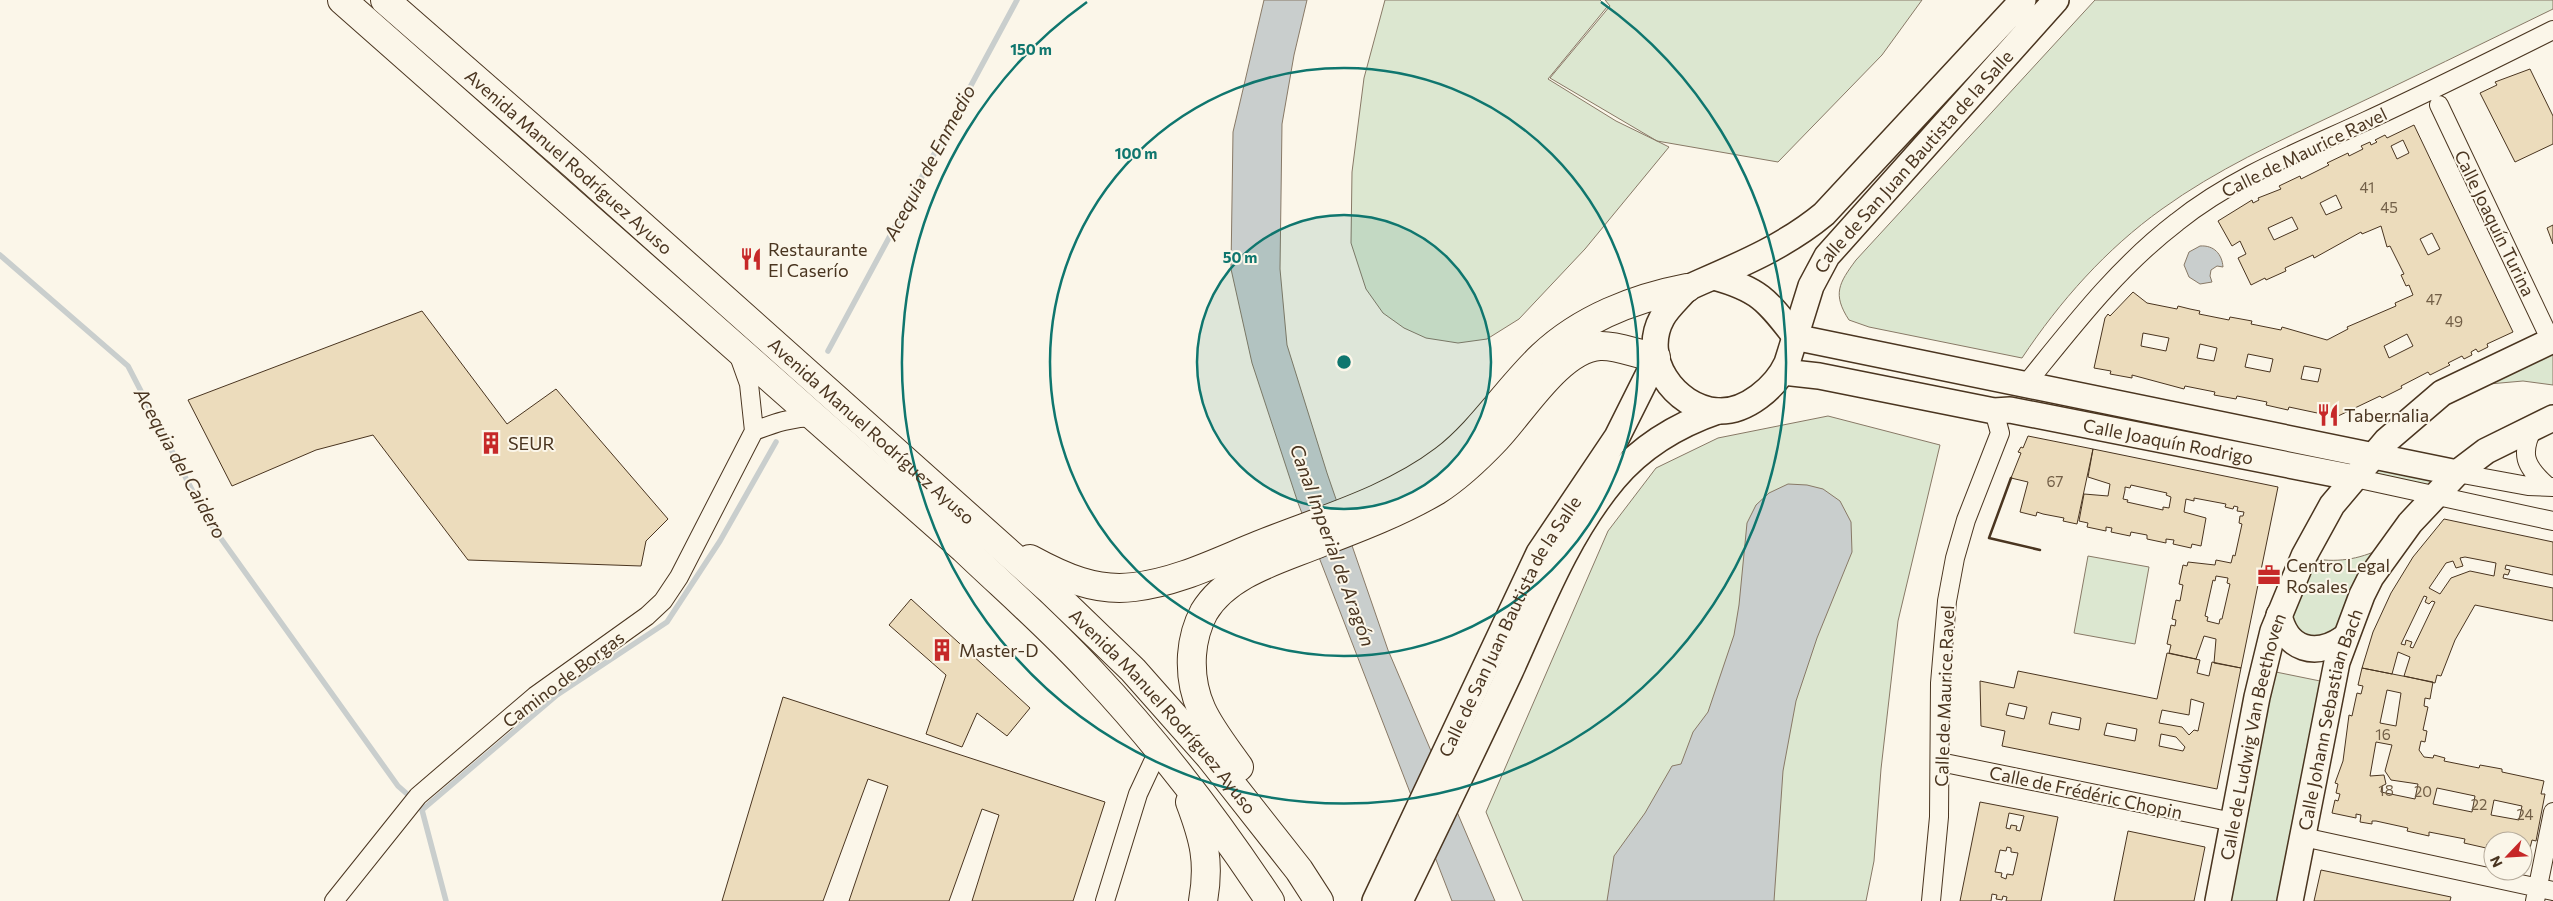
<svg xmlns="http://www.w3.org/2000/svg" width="2553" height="901" font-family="Commissioner,sans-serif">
  <rect width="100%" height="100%" fill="#fbf6e9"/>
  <path fill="#dce7d0" stroke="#887966" d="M1385,0H1600L1607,7L1548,79L1616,121L1657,141L1550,78L1610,6L1605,0H1922L1882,55L1778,162L1657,141L1669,147L1585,249L1519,319L1487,339L1458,343L1426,338L1404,328L1383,313L1366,289L1351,243L1352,172L1364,78Z
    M2095,0H2553V9C2481,44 2410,79 2338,113C2277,142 2216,170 2162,209C2106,249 2060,301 2022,358L1869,327L1849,320C1832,294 1839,283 1856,260Z
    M2553,347V385L2523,381L2489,384Z
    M1828,416L1940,445L1898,621L1881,769L1874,861L1866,901H1523L1486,812L1608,531L1656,468L1718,438Z
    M2376,466L2441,476L2433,486L2368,475Z
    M2383,548L2338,634L2297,638L2288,607L2309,558C2337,563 2357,560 2383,548Z
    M2088,556L2149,567L2135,644L2074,633Z
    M2271,671L2325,682L2281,901H2225Z"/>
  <path fill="#c9cecd" stroke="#887966" d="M1264,0H1307L1294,55L1282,124L1280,269L1287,345L1327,473L1388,650L1495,901H1452L1298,503L1252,363L1231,269L1233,132Z
    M2200,246C2214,245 2222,254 2223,267L2217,266L2211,270L2210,276L2212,282L2200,284L2189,277L2184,265L2189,252Z
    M1788,484L1807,485L1823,489L1840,501L1851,522L1852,552L1817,638L1796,701L1783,771L1774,901H1607L1614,856L1645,813L1672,766L1681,764L1693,732L1708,712L1734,635L1739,605L1747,523L1756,505L1769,493Z"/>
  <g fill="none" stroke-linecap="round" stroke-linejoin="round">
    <path stroke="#c9cecd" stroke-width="5.5" d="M0,255L128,366L207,519L398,786L406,793
      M828,351L1017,0
      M446,901L422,810L557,695L667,622L720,541L776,442"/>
  </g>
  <path fill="#ecdcbc" stroke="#4a3520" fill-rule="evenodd" d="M2530,69L2553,116V144L2515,162L2480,93L2497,85L2495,82Z
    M2414,125L2513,332L2487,344L2488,347L2478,352L2476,349L2471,352L2472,355L2464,359L2462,356L2448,363L2450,365L2430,375L2428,372L2401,386L2402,388L2382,398L2380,396L2336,417L2289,407L2288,410L2266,405L2267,402L2237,396L2236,399L2214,395L2215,392L2185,386L2184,389L2132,375V378L2110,374L2111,371L2094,368L2105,318L2108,314L2110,316L2133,292L2147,303L2177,309L2178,306L2190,309L2200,311L2199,314L2229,320L2230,317L2252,321L2251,324L2281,330L2282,327L2327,340L2348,329L2347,327L2396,306L2395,303L2413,295L2409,285L2406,286L2401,275L2404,274L2390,246L2387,247L2381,226L2362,234L2361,232L2316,257L2314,258L2313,255L2285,268L2286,271L2266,280L2265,278L2251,285L2238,258L2246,254L2240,241L2232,246L2218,221L2252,200L2253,203L2259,200L2258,198L2281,189L2279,186L2300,176L2301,179L2329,165L2327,163L2348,153L2349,156L2363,149L2361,146L2370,142L2371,145L2377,142L2375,140L2385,135L2387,138ZM2403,140L2409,153L2397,159L2391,146ZM2336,195L2342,208L2326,215L2320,203ZM2292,217L2298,229L2274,240L2268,228ZM2432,233L2440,249L2428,255L2420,239ZM2143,333L2169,338L2166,351L2141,346ZM2407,334L2413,346L2389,358L2384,346ZM2200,344L2217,348L2214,361L2197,358ZM2248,354L2273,359L2270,372L2245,367ZM2304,366L2321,369L2318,382L2301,379Z
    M2553,225V244L2547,228Z
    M422,311L507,424L556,389L668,519L646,541L641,566L468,560L373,435L316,450L232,486L188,400Z
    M2028,436L2093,449L2077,524L2063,521L2064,518L2043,514L2037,512L2036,516L2020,512L2028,482L2011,478L2021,453L2018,452L2021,447L2023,448Z
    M2093,449L2278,487L2241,668L2214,663L2216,639L2204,636L2196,659L2169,653L2171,645L2167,644L2171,625L2175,626L2176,620L2172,619L2176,600L2180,601L2183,585L2179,584L2183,565L2187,566L2188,562L2215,565L2216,560L2231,563L2233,555L2235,556L2242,524L2239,523L2240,516H2243L2244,512L2237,511L2238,507L2234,506L2233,509L2225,507L2226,504L2194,498V501L2186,499L2184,512L2206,518L2201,546L2192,544L2191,548L2173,544L2174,540L2166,539V543L2147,539V535L2131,532L2130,536L2111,532L2112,528L2106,527V531L2087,527L2088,523L2079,521L2084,494L2108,496L2110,484L2088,477ZM2131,485L2167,493L2166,495L2171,497L2169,508L2163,507V510L2127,502L2128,500L2123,499L2125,490V487L2130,488ZM2216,576L2228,578L2227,583L2230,584L2222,619H2220L2219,624L2207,621L2208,617L2205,616L2213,580L2215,581Z
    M2444,519L2553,542V575L2506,565L2505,569L2510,570L2508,575L2504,574L2503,578L2553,588V621L2475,605L2455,640L2441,676L2437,675L2435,683L2404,676L2410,657L2398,652L2392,674L2362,668L2373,632L2391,593L2413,557ZM2465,557L2496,563L2494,576L2470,571L2451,578L2440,594L2429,588L2446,563L2453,561L2456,568L2463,566L2460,558ZM2424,596L2427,597L2425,602L2429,604L2432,601L2435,602L2413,648L2410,647L2412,642L2406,640L2405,645L2401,644Z
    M911,599L1030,708L1007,736L977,713L962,747L926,734L946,675L889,625Z
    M2167,653L2200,660L2197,673L2209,676L2212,662L2241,668L2217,789L2002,746L2005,731L1981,726L1980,681L2014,688L2018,671L2157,699ZM2191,699L2204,703L2198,731L2194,730L2189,735L2182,727L2159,723L2162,710L2189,715ZM2009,703L2027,707L2024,719L2006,715ZM2052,712L2081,718L2079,730L2049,724ZM2107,723L2137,729L2135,741L2104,735ZM2161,734L2176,737L2185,747L2183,751L2159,746Z
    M2362,668L2433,682L2430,699L2425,698L2424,706L2428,707L2423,730L2427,731L2425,742L2421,741L2419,750L2424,757L2433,758L2434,755L2445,758L2444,761L2479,768L2480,765L2502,769V772L2544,781L2541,794H2545L2536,841L2532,840L2529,852L2523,851V841H2493V845L2487,844L2486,848L2464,843L2465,839L2429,832V836L2407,831L2408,828L2376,821H2372V824L2360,822L2361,815L2356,814V818L2332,813L2335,800L2338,801L2340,794L2336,793L2338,784L2335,783L2343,761L2349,715L2352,716L2357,693L2361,694L2363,686L2358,685ZM2387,690L2401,693L2396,726L2380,723ZM2376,742L2392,745L2385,771L2391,780L2418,784L2415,799L2381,792L2382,786L2386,784L2384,775L2370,776ZM2437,788L2475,796L2472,812L2433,804ZM2494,800L2522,806L2519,820L2491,815Z
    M783,697L1105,802L1073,901H972L999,815L982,809L949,901H849L888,786L868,779L823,901H722Z
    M1980,802L2058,817L2041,901H2006L2007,897L2003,896L2002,900L1996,899L1997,895L1992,894L1991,901H1960ZM2009,813L2024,816L2020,831L2016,830L2017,826L2011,825L2010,829L2006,828ZM2007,847L2011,848V852L2018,853L2013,875L2007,874L2006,879L2001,877L2002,873L1995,872L2000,850L2006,851Z
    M2128,831L2205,847L2194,901H2114Z
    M2321,870L2451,897L2450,901H2314Z"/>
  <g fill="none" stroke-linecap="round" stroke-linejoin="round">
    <defs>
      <path id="street" d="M2439,105L2551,341
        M2026,384C2073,326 2117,268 2177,222C2233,177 2301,151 2366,121C2429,92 2491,61 2553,30
        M2533,428C2520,454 2525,466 2546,485
        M754,431C775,423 792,417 815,417
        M2457,473L2528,486L2553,487
        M2355,478L2553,521
        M1940,762L2233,822
        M2303,837L2553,891
        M334,901L418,796L535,696L647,616L663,601L679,577L754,431L749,384L739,356
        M1105,901L1138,794L1159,749
        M1931,901L1939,817L1940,683L1947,601L1955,558L1966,520L2000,433L1994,411
        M2535,901L2553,812"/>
      <g id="secondary">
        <path id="s1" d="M2023,0L1824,214C1783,248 1735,267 1687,288C1679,298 1668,307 1662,318C1640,358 1674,407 1717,411C1746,413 1776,387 1787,363L1811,286L1827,256L2056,0"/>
        <path d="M1714,277C1758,289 1767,300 1794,335"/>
        <path d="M1794,337L2457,473"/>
        <path id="s2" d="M1783,372L1819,376L1994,411L2010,410L2355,478"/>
        <path d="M2279,615C2287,650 2315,658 2344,638"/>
        <path id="s3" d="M1375,901L1539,553L1617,437L1656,359"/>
        <path d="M1400,901C1437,825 1474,749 1510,672C1540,606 1567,535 1614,479C1642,446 1677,425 1718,411"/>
        <path id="s4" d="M2218,901L2257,697L2273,631L2304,556L2332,505L2386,441L2442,393L2553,340"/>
        <path id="s5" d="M2290,901L2337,662L2362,595L2371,577L2410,523L2457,473L2486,451L2553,418"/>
      </g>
      <g id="highway">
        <path d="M342,0L964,549C1007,590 1052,629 1092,673C1158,743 1217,821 1270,901"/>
        <path id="s6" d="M385,0L574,165L1049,589L1133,670L1210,757L1299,870L1319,901"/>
        <path d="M1030,559C1063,577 1096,592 1134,587C1178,582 1219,561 1259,545C1321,520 1390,501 1444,460C1482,431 1507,389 1542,356C1581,319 1635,298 1687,288"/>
        <path d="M1239,767C1212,729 1189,704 1192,655C1193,641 1197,625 1204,612C1228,572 1282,559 1322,542C1361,527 1400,512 1436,491C1458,477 1478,458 1496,439C1522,412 1560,348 1600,346C1618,345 1638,355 1656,357"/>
        <path d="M1190,802C1204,839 1210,862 1203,901"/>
      </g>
    </defs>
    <use href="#street" stroke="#4a3520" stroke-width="20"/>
    <use href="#secondary" stroke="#4a3520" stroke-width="28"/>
    <use href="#highway" stroke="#4a3520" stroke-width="30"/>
    <use href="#street" stroke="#fbf6e9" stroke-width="18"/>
    <use href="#secondary" stroke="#fbf6e9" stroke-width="25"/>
    <use href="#highway" stroke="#fbf6e9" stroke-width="28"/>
    <path stroke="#4a3520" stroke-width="2.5" d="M2011,478L1989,538L2040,550"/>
  </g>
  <circle cx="1344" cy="362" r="147" fill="#0f766e" fill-opacity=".12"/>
  <g fill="none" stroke="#0f766e" stroke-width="2.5">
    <circle cx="1344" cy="362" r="147"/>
    <circle cx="1344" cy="362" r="294"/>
    <path d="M1601 2A442 442 0 1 1 1087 2"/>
  </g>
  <defs>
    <symbol id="restaurant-bare" viewBox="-9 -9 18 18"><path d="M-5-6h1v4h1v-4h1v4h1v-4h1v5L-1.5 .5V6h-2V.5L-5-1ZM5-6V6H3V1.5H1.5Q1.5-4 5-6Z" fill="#c62828" stroke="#fbf6e9" stroke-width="2.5" paint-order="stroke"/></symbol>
    <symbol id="building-bare" viewBox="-9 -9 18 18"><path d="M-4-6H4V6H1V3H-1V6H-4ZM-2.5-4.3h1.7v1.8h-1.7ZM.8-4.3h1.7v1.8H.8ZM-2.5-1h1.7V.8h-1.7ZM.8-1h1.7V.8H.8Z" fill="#c62828" stroke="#fbf6e9" stroke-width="2.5" paint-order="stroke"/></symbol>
    <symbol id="office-bare" viewBox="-9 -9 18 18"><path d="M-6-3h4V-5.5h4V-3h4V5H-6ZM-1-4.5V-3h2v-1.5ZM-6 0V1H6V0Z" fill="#c62828" stroke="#fbf6e9" stroke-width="2.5" paint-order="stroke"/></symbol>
  </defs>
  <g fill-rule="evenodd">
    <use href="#restaurant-bare" x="735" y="243" width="32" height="32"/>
    <use href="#restaurant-bare" x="2312" y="399" width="32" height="32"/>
    <use href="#building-bare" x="475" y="427" width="32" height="32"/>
    <use href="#office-bare" x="2253" y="559" width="32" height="32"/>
    <use href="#building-bare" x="926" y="634" width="32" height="32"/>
  </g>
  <g text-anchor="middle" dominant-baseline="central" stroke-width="4" stroke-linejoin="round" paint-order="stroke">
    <g font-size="15" fill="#725f47">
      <text x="2367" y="187">41</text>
      <text x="2389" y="207">45</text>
      <text x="2434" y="299">47</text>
      <text x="2454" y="321">49</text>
      <text x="2055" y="481">67</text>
      <text x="2383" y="734">16</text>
      <text x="2386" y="790">18</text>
      <text x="2423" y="791">20</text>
      <text x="2479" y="804">22</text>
      <text x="2525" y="814">24</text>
    </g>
    <g font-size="18" fill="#4a3520" stroke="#fbf6e9">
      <text transform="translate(2304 152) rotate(-26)">Calle de Maurice Ravel</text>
      <text stroke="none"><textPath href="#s1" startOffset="946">Calle de San Juan Bautista de la Salle</textPath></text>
      <text stroke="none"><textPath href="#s6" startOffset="245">Avenida Manuel Rodríguez Ayuso</textPath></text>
      <text transform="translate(2495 223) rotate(64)">Calle Joaquín Turina</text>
      <text stroke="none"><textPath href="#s6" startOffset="650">Avenida Manuel Rodríguez Ayuso</textPath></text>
      <text stroke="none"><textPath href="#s2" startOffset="392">Calle Joaquín Rodrigo</textPath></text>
      <text stroke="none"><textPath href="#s3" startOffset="306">Calle de San Juan Bautista de la Salle</textPath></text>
      <text transform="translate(563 679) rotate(-37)">Camino de Borgas</text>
      <text transform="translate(1944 696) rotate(-88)">Calle de Maurice Ravel</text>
      <text stroke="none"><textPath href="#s6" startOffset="1055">Avenida Manuel Rodríguez Ayuso</textPath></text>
      <text stroke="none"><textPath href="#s5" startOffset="186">Calle Johann Sebastian Bach</textPath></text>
      <text stroke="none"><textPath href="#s4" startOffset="168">Calle de Ludwig Van Beethoven</textPath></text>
      <text transform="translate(2086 792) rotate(12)">Calle de Frédéric Chopin</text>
    </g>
    <g font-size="18" fill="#4a3520" stroke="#fbf6e9" text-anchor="start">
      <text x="768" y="249">Restaurante<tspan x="768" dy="21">El Caserío</tspan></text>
      <text x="2344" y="415">Tabernalia</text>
      <text x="508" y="443">SEUR</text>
      <text x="2286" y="565">Centro Legal<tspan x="2286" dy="21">Rosales</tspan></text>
      <text x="959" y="650">Master-D</text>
    </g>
    <g font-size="19" font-style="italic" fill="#4a3520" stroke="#fbf6e9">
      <text transform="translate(929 162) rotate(-62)">Acequia de Enmedio</text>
      <text transform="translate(181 463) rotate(61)">Acequia del Caidero</text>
      <text transform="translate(1333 545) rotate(70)">Canal Imperial de Aragón</text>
    </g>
  </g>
  <circle cx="1344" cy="362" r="8" fill="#0f766e" stroke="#fbf6e9" stroke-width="2.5"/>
  <g font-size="15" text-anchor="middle" font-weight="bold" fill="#0f766e" stroke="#fbf6e9" stroke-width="4" stroke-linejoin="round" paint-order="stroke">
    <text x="1031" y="55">150 m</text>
    <text x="1136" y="159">100 m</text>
    <text x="1240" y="263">50 m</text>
  </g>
  <g transform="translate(2508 856) rotate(245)"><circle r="24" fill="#fbf6e9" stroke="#b4a999"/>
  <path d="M0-4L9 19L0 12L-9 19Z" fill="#c62828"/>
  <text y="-8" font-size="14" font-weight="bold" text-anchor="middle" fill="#4a3520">N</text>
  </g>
</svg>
